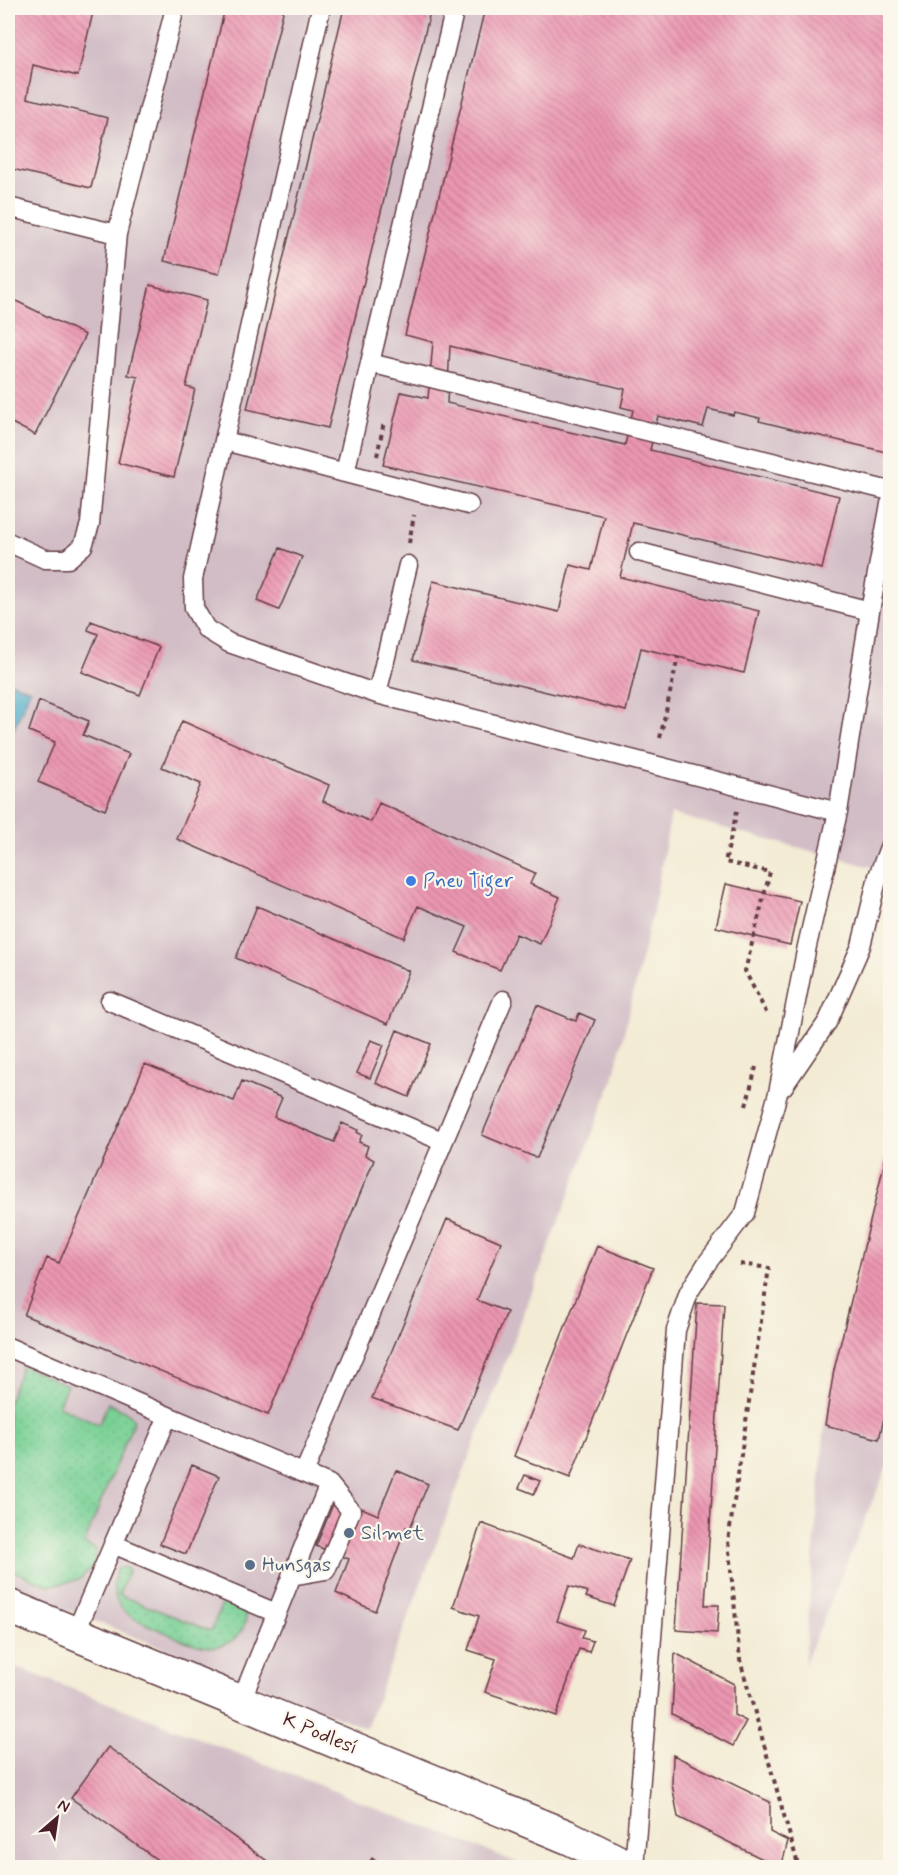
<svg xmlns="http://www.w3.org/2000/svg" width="898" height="1875" font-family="Mynerve,sans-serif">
  <defs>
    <pattern id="grass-dots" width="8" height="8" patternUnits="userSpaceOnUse" patternTransform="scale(1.5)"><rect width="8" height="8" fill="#78d095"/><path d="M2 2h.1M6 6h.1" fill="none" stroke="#69b281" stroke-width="1.8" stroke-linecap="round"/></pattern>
    <pattern id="building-back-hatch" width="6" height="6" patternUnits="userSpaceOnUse" patternTransform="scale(1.5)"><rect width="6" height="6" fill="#ec97b2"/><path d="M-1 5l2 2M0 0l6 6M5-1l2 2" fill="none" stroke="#c17b91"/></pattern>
  </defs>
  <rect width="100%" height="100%" fill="#fbf7ec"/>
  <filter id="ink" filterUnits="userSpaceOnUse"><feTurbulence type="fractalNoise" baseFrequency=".0167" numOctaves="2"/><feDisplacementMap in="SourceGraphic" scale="12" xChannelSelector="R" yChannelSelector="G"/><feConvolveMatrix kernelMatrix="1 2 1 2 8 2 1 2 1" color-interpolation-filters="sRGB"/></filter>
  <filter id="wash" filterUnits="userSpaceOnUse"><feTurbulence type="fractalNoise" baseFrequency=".008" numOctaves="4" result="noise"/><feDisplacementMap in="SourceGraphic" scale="24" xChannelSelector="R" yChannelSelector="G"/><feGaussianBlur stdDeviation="1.35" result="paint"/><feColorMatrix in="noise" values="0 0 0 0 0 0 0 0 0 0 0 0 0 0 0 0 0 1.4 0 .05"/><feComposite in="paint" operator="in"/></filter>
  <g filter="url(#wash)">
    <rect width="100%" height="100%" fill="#f3ebd4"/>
    <path fill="#d2bdc6" d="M8,8H890V872L671,814L653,910L613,1079L366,1728L8,1587Z
      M890,1160V1459L804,1666L825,1422Z
      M8,1664L529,1867H8Z"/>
    <path fill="url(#grass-dots)" stroke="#617860" stroke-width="1.5" d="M22,1366L67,1385L58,1406L99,1424L108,1403L130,1414L134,1420L84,1544L97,1550L93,1566L80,1579L49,1586L8,1569V1402Z
      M124,1567L129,1570L119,1595L211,1631L221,1606L233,1600L246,1608C249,1634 227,1651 202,1646C188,1644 175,1636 162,1631C145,1623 126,1619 117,1601C111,1590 114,1580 117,1569Z"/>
    <path fill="#49a8c8" stroke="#4a647a" stroke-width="1.5" d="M8,681L30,690L10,738L8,737Z"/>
    <g id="blocks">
      <path fill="url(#building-back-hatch)" fill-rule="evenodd" d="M8,8H94L78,76L33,65L27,98L108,118L91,188L8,168Z
        M225,8H284L219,274L164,261Z
        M344,8H431L328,428L247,409Z
        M485,8H890V453L759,421L760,418L734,412L733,415L708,409L703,427L658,416L650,450L839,496L822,569L633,523L620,577L759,611L744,673L641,648L626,711L413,660L433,581L559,612L570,565L591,570L604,516L383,465L401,392L428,398L433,342L405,335ZM450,346L625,389L621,407L633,410L625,445L447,403Z
        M150,285L207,300L186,387L195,389L174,477L118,463L138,377L128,375Z
        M8,297L85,335L35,435L8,421Z
        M280,548L302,557L279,610L257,601Z
        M91,621L159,647L140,695L82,672L98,634L88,630Z
        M39,701L89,721L83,735L129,754L105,810L38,782L55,742L29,731Z
        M182,721L329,785L323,801L371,822L379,803L535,873L530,884L560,897L540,944L516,934L500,970L456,952L467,927L418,906L404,938L177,839L201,784L162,767Z
        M726,884L800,901L790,945L716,927Z
        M257,906L409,971L388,1024L236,958Z
        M537,1005L576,1021L579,1013L595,1020L537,1158L482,1135Z
        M397,1030L431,1044L409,1097L376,1083Z
        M371,1040L384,1045L370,1078L357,1073Z
        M145,1064L234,1101L242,1081L282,1098L274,1117L334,1142L342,1123L358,1130L357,1132L362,1135L359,1142L368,1146L365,1155L374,1160L268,1415L24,1315L47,1258L59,1263Z
        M890,1140V1394L879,1439L825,1425L834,1370Z
        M447,1219L501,1242L477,1300L507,1312L458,1430L372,1398Z
        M597,1246L653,1268L570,1478L514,1456Z
        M697,1303L724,1304L705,1605H719L717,1633L676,1630Z
        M192,1465L219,1476L186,1554L160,1544Z
        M396,1470L428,1484L410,1528L406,1527L375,1611L336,1593L349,1559L316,1546L336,1497L378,1515Z
        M525,1475L540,1481L534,1494L519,1488Z
        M481,1523L574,1558L579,1544L630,1560L614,1606L586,1597L588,1592L569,1586L557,1621L585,1630L582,1638L593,1641L589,1652L579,1649L556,1716L485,1692L496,1659L468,1650L479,1616L453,1607Z
        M675,1653L734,1684V1715L746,1721L733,1746L672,1714Z
        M108,1747L277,1868H169L71,1798Z
        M673,1755L770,1802V1832L788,1841L781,1868L678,1817L672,1784Z
        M372,1858L385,1868H365Z"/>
    </g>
  </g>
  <g filter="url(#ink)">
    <use href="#blocks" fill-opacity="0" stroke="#633e44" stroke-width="1.5"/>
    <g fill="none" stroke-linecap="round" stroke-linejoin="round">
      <defs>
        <path id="service" d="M321,8L193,579L194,608L206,629L229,643L377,694L838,812
          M455,8L370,363L890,491
          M8,207L117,234L175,8
          M225,441L345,473L370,363
          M345,473L469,505
          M8,542L45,559H68L83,546L90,524L117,234
          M639,552L870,611
          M377,694L408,565
          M110,1001L442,1141
          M783,1087L828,1021L861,946L878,876L890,845
          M8,1347L168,1416
          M304,1473L503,1000
          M113,1544L276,1613
          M291,1576L326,1570L351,1511L329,1484
          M75,1634L168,1416L329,1484L241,1701
          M634,1868L676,1330L689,1292L707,1263L745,1213L778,1093L807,946L838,812L870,611L890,504"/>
        <path id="tertiary" d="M8,1606L570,1838L630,1868"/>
      </defs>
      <use href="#service" stroke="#633e44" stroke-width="21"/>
      <use href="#tertiary" stroke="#633e44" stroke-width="36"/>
      <path stroke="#633e44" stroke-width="4" stroke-dasharray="4.5 4.5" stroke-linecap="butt" d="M377,456L384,422
        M409,543L414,515
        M660,738L678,657
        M737,811L725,862L770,872L745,971L768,1016
        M746,1106L756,1067
        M740,1264L769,1268L728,1541L740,1660L799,1868"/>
      <use href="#service" stroke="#fff" stroke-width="18"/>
      <use href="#tertiary" stroke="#fff" stroke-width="33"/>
    </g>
  </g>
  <circle fill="#3f7fe0" stroke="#fbf7ec" stroke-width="2" cx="411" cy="881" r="6"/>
  <g fill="#5c6f8a" stroke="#fbf7ec" stroke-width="2">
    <circle cx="349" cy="1533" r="6"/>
    <circle cx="250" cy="1565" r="6"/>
  </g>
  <g text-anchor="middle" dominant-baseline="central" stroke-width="4.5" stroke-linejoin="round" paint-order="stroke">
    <g font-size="20" fill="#366cbe" stroke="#fbf7ec" text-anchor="start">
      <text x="423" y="881">Pneu Tiger</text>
    </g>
    <g font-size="20" fill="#4e5e75" stroke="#fbf7ec" text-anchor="start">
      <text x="361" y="1533">Silmet</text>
      <text x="262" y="1565">Hunsgas</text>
    </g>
    <g font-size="20" fill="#4a1f2b" stroke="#fbf7ec">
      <text transform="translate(320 1734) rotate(23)">K Podlesí</text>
    </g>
  </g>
  <rect width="898" height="1875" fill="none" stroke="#fbf7ec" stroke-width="30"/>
  <g transform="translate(57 1818) rotate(29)" stroke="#fbf7ec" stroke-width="4.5" paint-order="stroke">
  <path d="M0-4.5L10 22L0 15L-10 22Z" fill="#4a1f2b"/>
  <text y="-9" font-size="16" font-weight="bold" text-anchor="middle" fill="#4a1f2b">N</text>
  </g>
</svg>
